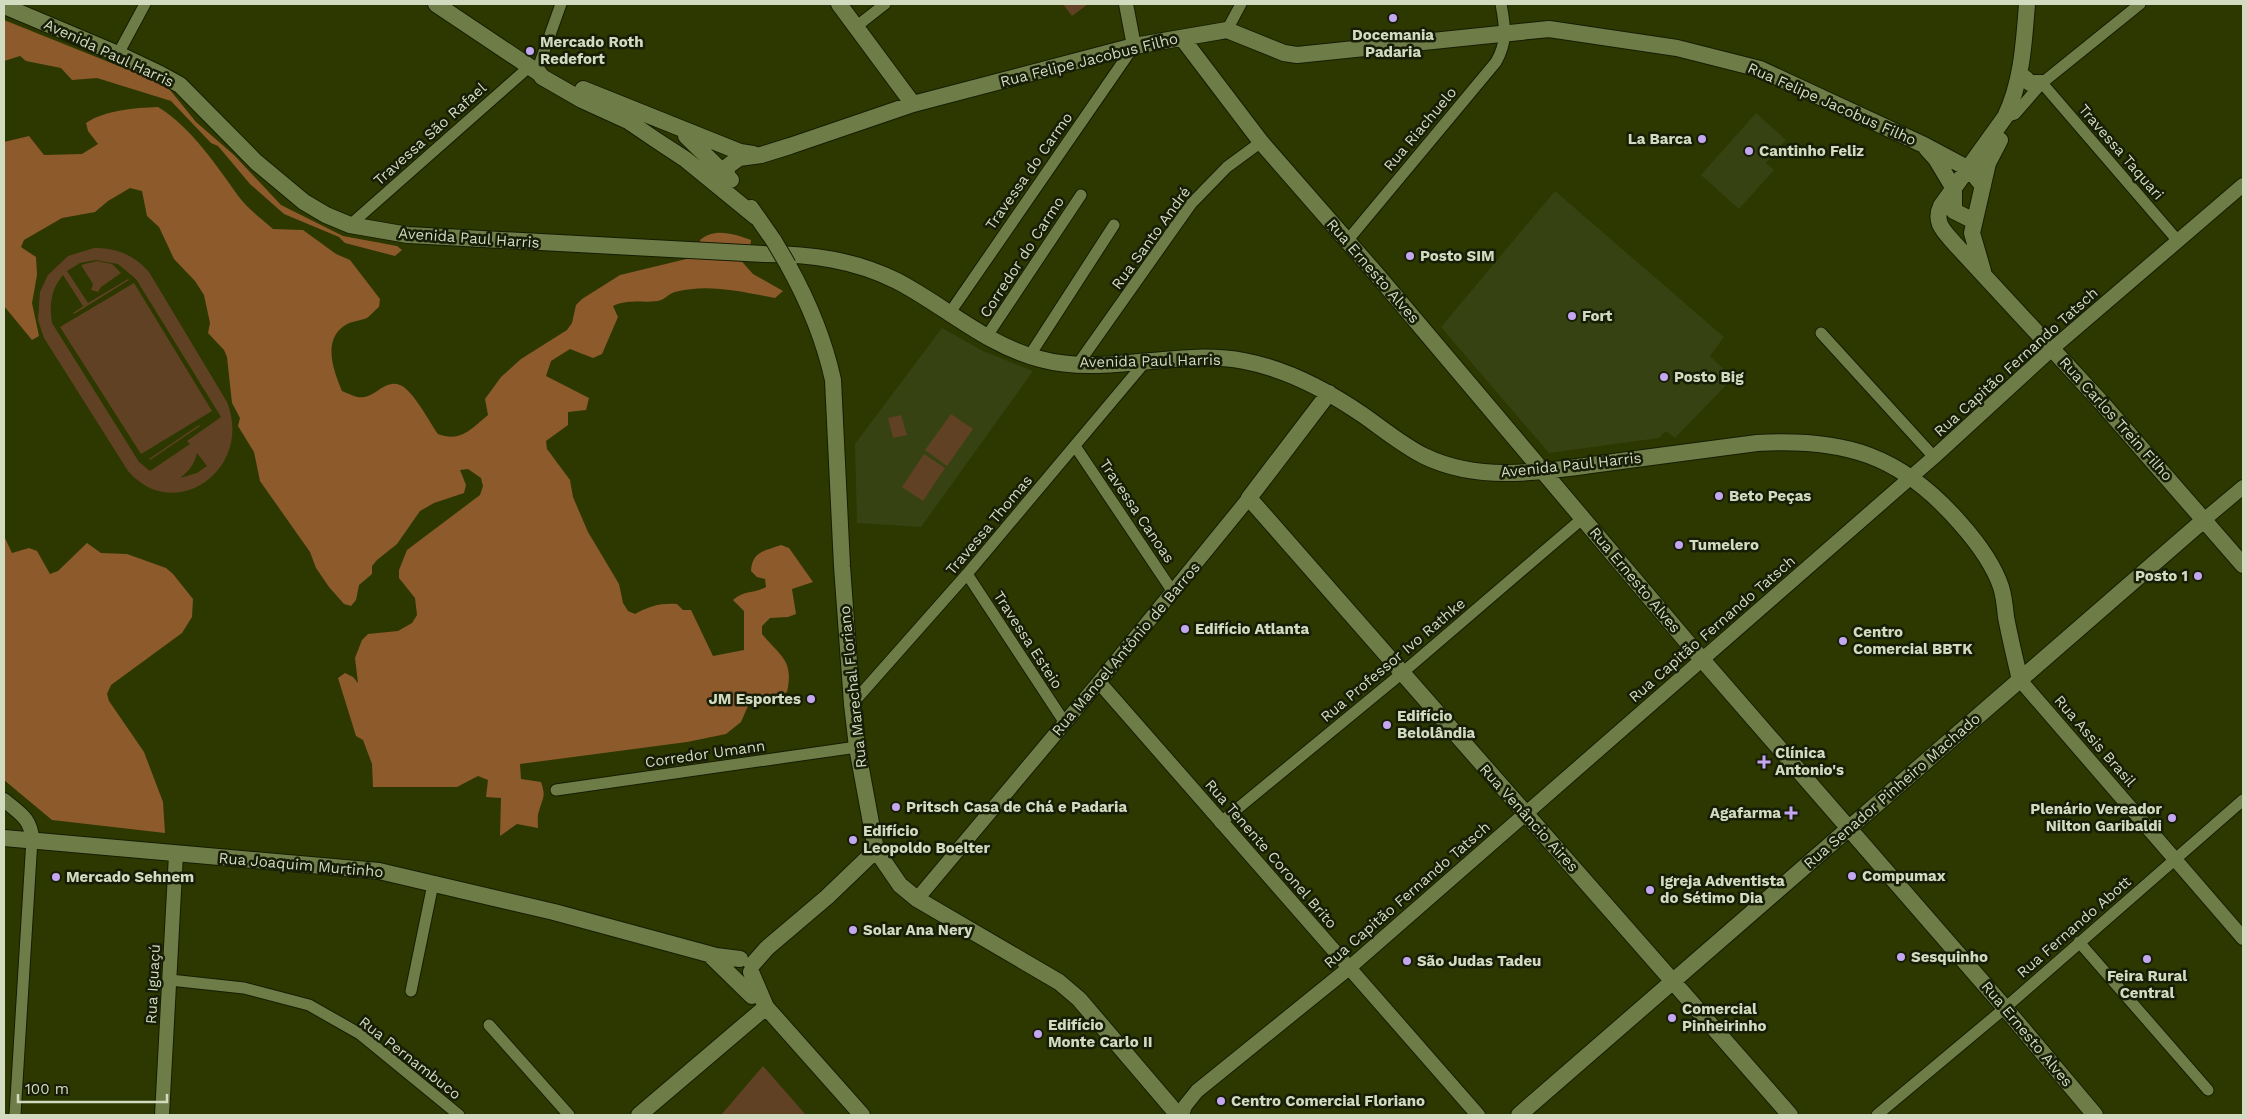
<svg xmlns="http://www.w3.org/2000/svg" width="2247" height="1119" font-family="'Work Sans',sans-serif">
  <rect width="100%" height="100%" fill="#2c3800"/>
  <path fill="#364212" d="M1756,113L1786,140L1766,163L1774,170L1739,209L1701,175Z
    M1555,191L1724,337L1710,356L1733,378L1675,438L1666,431L1659,438L1549,453L1441,327Z
    M942,328L983,351L1033,371L921,527L857,523L855,444Z"/>
  <path fill="#614123" fill-rule="evenodd" d="M1063,4H1088L1072,16Z
    M94,248C117,248 134,255 149,272L227,402C254,470 174,525 128,471L44,338L38,320L40,292L48,275L68,256ZM96,260L118,264L136,279L221,417L187,441L190,444L150,471L139,462L52,323C49,305 51,289 63,275L83,306L85,305L73,313L74,314L129,280L128,279L88,303L67,271L80,263ZM197,453L207,466L197,473L180,478C189,471 194,465 197,453Z
    M97,261L112,264L121,273L101,287L98,292L91,290L93,284L81,265Z
    M134,283L212,411L141,454L60,327Z
    M951,414L973,429L947,466L925,450Z
    M901,415L907,435L893,438L888,418Z
    M199,425L200,426L150,460L149,459Z
    M924,454L945,468L923,501L902,487Z
    M763,1066L806,1115H721Z"/>
  <path fill="#8d5a2b" d="M4,20L166,85L196,122L234,155L281,205L343,236L397,246L402,250L395,256L345,243L339,237L284,214L250,184L218,146L211,143L171,101L97,78L72,80L61,68L26,61L20,56L4,61Z
    M158,107C192,128 216,165 239,197C248,209 262,219 273,229L303,230L336,254L350,260L380,299L379,307C375,310 371,315 367,318C360,321 351,321 344,326C322,341 334,372 342,391C350,394 359,400 368,396C379,392 387,380 400,385C413,390 430,423 438,434C461,443 472,428 488,415L485,399L501,377L521,359L567,330L572,323L576,305L582,299L620,275L707,254L702,249L700,240C714,227 735,234 751,240L750,248L736,255L753,274L783,291L775,298C743,292 708,283 675,292C669,293 665,300 658,301C643,303 628,299 613,306L618,317L602,354L593,358L570,349L551,361L546,376L589,398L586,410L568,412V425L546,441L547,449L570,480L573,497L588,532L619,584L623,603L628,611L635,614C649,606 661,603 677,604L683,610H691L713,656L744,650V611L733,600C744,590 753,594 766,587L765,579L757,577L751,571C752,551 765,551 781,545L789,548L813,582L792,589L796,614L788,617L770,618L762,626V634C781,657 794,660 787,692C779,696 762,697 751,699L741,722L726,734L687,742L520,764L521,779L541,782C546,797 543,797 539,811C537,816 538,823 538,828L517,824L500,836L501,798L486,797L488,780L478,776L457,787H373L372,764L363,740L356,736L338,678L345,673L353,677L358,683L355,658L362,640L368,634L398,631L412,623L417,615L415,598L399,578V570L407,550L480,495L483,486L481,478L468,469L460,470L466,485L464,493L434,503L420,511L397,544L377,560L372,566V574L359,585L356,600L351,606L344,604L329,587L316,568L310,552L260,481L254,452L238,426L240,418L232,403L227,357L224,350L208,333L210,323L204,295L195,281L174,259L159,227L147,216L142,191L130,188L108,201L95,212L62,218L24,240L21,247L36,257L37,275L32,303L39,336L32,340L4,306V142L29,136L44,155L82,154L98,144L88,131L86,123C105,110 135,108 158,107Z
    M4,536L12,553L29,548L37,551L50,574L58,571L87,543L101,553L127,554L166,568L173,574L193,599L192,617L182,633L111,685L107,694L109,701L144,752L163,802L165,833L52,820L4,780Z"/>
  <g fill="none" stroke-linecap="round" stroke-linejoin="round">
    <defs>
      <path id="minor" d="M857,26L885,4
        M1227,30L1241,4
        M118,54L145,4
        M537,71L561,4
        M2042,83L2178,241
        M2005,117L2015,114L2042,83L2140,4
        M350,225L529,67
        M1347,241L1496,62C1508,41 1505,26 1501,4
        M949,314L1134,46
        M1821,333L1934,457
        M987,336L1081,195
        M1030,355L1114,225
        M1078,364L1191,204L1227,167L1261,142
        M1075,446L1173,592
        M967,574L1065,723
        M852,704L967,574L1145,362
        M556,790L857,747
        M1220,823L1401,674L1583,518
        M2079,942L2208,1090
        M170,980L244,988L309,1005L360,1034L459,1115
        M411,991L433,884
        M489,1025L569,1115
        M15,1115L32,839
        M1877,1115L2005,1008L2243,800"/>
      <path id="tertiary" d="M1126,4L1134,46
        M2205,519L2243,487
        M2020,680L2243,938
        M1099,682L1478,1115
        M4,800C19,813 31,818 32,839
        M917,899L1099,682L1249,498
        M162,1115L176,854
        M1182,1115L1185,1106L1197,1091L1349,968L1934,457L2053,348L2243,185"/>
      <path id="secondary" d="M436,4L539,73L542,77L582,100L628,121L656,140L685,159L756,217
        M839,4L913,104
        M2027,4C2024,42 2022,82 2005,117L1941,206C1933,223 1945,232 1955,244L2101,402L2243,565
        M4,6L118,54L160,74L180,85L256,162L304,202L326,215L350,225L408,235L764,254C811,254 855,260 897,281C945,306 986,345 1040,359C1106,377 1178,348 1244,361C1287,369 1328,391 1363,415C1383,429 1402,445 1424,456C1486,486 1556,469 1621,461C1666,455 1711,449 1757,443C1845,438 1901,455 1960,523C1976,541 1993,563 2001,587C2004,596 2005,607 2006,617C2010,638 2015,659 2020,680
        M1182,38L1261,142L1378,276L1693,649L2005,1008L2095,1115
        M2025,78L2030,83H2042
        M583,89L740,152L753,154
        M686,136L731,180
        M1927,149L1936,159L1954,189V211L1974,221
        M726,174L728,166L739,158L761,155L790,146L913,104L1134,46L1227,30L1284,53L1297,55L1549,29L1677,48L1760,69L1924,145L1969,169L1983,186
        M751,208L774,241
        M788,265C808,301 824,339 833,380L842,566L852,704L857,747L876,850L900,885L917,899L1059,982L1079,999L1178,1115
        M1983,271L1972,233L1988,163L2000,140
        M1329,393L1249,498L1790,1115
        M4,838L379,871L554,912L716,956L740,959
        M709,954L752,996
        M752,965L767,948L827,897L876,850
        M751,972L766,1007L862,1115
        M639,1115L766,1007
        M1519,1115L2205,519"/>
    </defs>
    <use href="#minor" stroke="#161d03" stroke-width="13"/>
    <use href="#tertiary" stroke="#161d03" stroke-width="16"/>
    <use href="#secondary" stroke="#161d03" stroke-width="18"/>
    <use href="#minor" stroke="#6e7d47" stroke-width="11"/>
    <use href="#tertiary" stroke="#6e7d47" stroke-width="14"/>
    <use href="#secondary" stroke="#6e7d47" stroke-width="16"/>
    <defs>
      <path id="secondary-bridge" d="M774,241L788,265"/>
    </defs>
    <use href="#secondary-bridge" stroke="#161d03" stroke-width="18" stroke-linecap="butt"/>
    <use href="#secondary-bridge" stroke="#6e7d47" stroke-width="16"/>
  </g>
  <g fill="#c4a7f1" stroke="#171d07" stroke-width="2">
    <circle cx="1393" cy="18" r="5"/>
    <circle cx="530" cy="51" r="5"/>
    <circle cx="1702" cy="139" r="5"/>
    <circle cx="1749" cy="151" r="5"/>
    <circle cx="1410" cy="256" r="5"/>
    <circle cx="1572" cy="316" r="5"/>
    <circle cx="1664" cy="377" r="5"/>
    <circle cx="1719" cy="496" r="5"/>
    <circle cx="1679" cy="545" r="5"/>
    <circle cx="2198" cy="576" r="5"/>
    <circle cx="1185" cy="629" r="5"/>
    <circle cx="1843" cy="641" r="5"/>
    <circle cx="811" cy="699" r="5"/>
    <circle cx="1387" cy="725" r="5"/>
    <path d="M1761.5 754.5h5v5h5v5h-5v5h-5v-5h-5v-5h5z"/>
    <circle cx="896" cy="807" r="5"/>
    <path d="M1788.5 805.5h5v5h5v5h-5v5h-5v-5h-5v-5h5z"/>
    <circle cx="2172" cy="818" r="5"/>
    <circle cx="853" cy="840" r="5"/>
    <circle cx="1852" cy="876" r="5"/>
    <circle cx="56" cy="877" r="5"/>
    <circle cx="1650" cy="890" r="5"/>
    <circle cx="853" cy="930" r="5"/>
    <circle cx="1901" cy="957" r="5"/>
    <circle cx="2147" cy="959" r="5"/>
    <circle cx="1407" cy="961" r="5"/>
    <circle cx="1672" cy="1018" r="5"/>
    <circle cx="1038" cy="1034" r="5"/>
    <circle cx="1221" cy="1101" r="5"/>
  </g>
  <g text-anchor="middle" dominant-baseline="central" stroke-width="5" stroke-linejoin="round" paint-order="stroke">
    <g font-size="15" font-weight="bold" fill="#d2dbbf" stroke="#171d07" text-anchor="start">
      <text x="1393" y="35" text-anchor="middle">Docemania<tspan x="1393" dy="17">Padaria</tspan></text>
      <text x="540" y="42">Mercado Roth<tspan x="540" dy="17">Redefort</tspan></text>
      <text x="1692" y="139" text-anchor="end">La Barca</text>
      <text x="1759" y="151">Cantinho Feliz</text>
      <text x="1420" y="256">Posto SIM</text>
      <text x="1582" y="316">Fort</text>
      <text x="1674" y="377">Posto Big</text>
      <text x="1729" y="496">Beto Peças</text>
      <text x="1689" y="545">Tumelero</text>
      <text x="2188" y="576" text-anchor="end">Posto 1</text>
      <text x="1195" y="629">Edifício Atlanta</text>
      <text x="1853" y="632">Centro<tspan x="1853" dy="17">Comercial BBTK</tspan></text>
      <text x="801" y="699" text-anchor="end">JM Esportes</text>
      <text x="1397" y="716">Edifício<tspan x="1397" dy="17">Belolândia</tspan></text>
      <text x="1775" y="753">Clínica<tspan x="1775" dy="17">Antonio's</tspan></text>
      <text x="906" y="807">Pritsch Casa de Chá e Padaria</text>
      <text x="2162" y="809" text-anchor="end">Plenário Vereador<tspan x="2162" dy="17">Nilton Garibaldi</tspan></text>
      <text x="1781" y="813" text-anchor="end">Agafarma</text>
      <text x="863" y="831">Edifício<tspan x="863" dy="17">Leopoldo Boelter</tspan></text>
      <text x="1862" y="876">Compumax</text>
      <text x="66" y="877">Mercado Sehnem</text>
      <text x="1660" y="881">Igreja Adventista<tspan x="1660" dy="17">do Sétimo Dia</tspan></text>
      <text x="863" y="930">Solar Ana Nery</text>
      <text x="1911" y="957">Sesquinho</text>
      <text x="1417" y="961">São Judas Tadeu</text>
      <text x="2147" y="976" text-anchor="middle">Feira Rural<tspan x="2147" dy="17">Central</tspan></text>
      <text x="1682" y="1009">Comercial<tspan x="1682" dy="17">Pinheirinho</tspan></text>
      <text x="1048" y="1025">Edifício<tspan x="1048" dy="17">Monte Carlo II</tspan></text>
      <text x="1231" y="1101">Centro Comercial Floriano</text>
    </g>
    <g font-size="15" fill="#d2dbbf" stroke="#171d07">
      <text transform="translate(109 53) rotate(25)">Avenida Paul Harris</text>
      <text transform="translate(1089 60) rotate(-14)">Rua Felipe Jacobus Filho</text>
      <text transform="translate(1832 104) rotate(24)">Rua Felipe Jacobus Filho</text>
      <text transform="translate(1420 129) rotate(-50)">Rua Riachuelo</text>
      <text transform="translate(430 134) rotate(-42)">Travessa São Rafael</text>
      <text transform="translate(2121 152) rotate(49)">Travessa Taquari</text>
      <text transform="translate(1029 171) rotate(-55)">Travessa do Carmo</text>
      <text transform="translate(469 238) rotate(4)">Avenida Paul Harris</text>
      <text transform="translate(1151 238) rotate(-54)">Rua Santo André</text>
      <text transform="translate(1022 257) rotate(-57)">Corredor do Carmo</text>
      <text transform="translate(1373 271) rotate(49)">Rua Ernesto Alves</text>
      <text transform="translate(1150 361) rotate(-1)">Avenida Paul Harris</text>
      <text transform="translate(2016 362) rotate(-42)">Rua Capitão Fernando Tatsch</text>
      <text transform="translate(2116 419) rotate(48)">Rua Carlos Trein Filho</text>
      <text transform="translate(1571 465) rotate(-6)">Avenida Paul Harris</text>
      <text transform="translate(1137 511) rotate(56)">Travessa Canoas</text>
      <text transform="translate(989 525) rotate(-50)">Travessa Thomas</text>
      <text transform="translate(1635 580) rotate(50)">Rua Ernesto Alves</text>
      <text transform="translate(1712 629) rotate(-41)">Rua Capitão Fernando Tatsch</text>
      <text transform="translate(1028 640) rotate(57)">Travessa Esteio</text>
      <text transform="translate(1126 649) rotate(-50)">Rua Manoel Antônio de Barros</text>
      <text transform="translate(1393 660) rotate(-40)">Rua Professor Ivo Rathke</text>
      <text transform="translate(853 687) rotate(-96)">Rua Marechal Floriano</text>
      <text transform="translate(2095 741) rotate(49)">Rua Assis Brasil</text>
      <text transform="translate(705 754) rotate(-8)">Corredor Umann</text>
      <text transform="translate(1892 791) rotate(-41)">Rua Senador Pinheiro Machado</text>
      <text transform="translate(1529 818) rotate(48)">Rua Venâncio Aires</text>
      <text transform="translate(1271 854) rotate(49)">Rua Tenente Coronel Brito</text>
      <text transform="translate(301 865) rotate(5)">Rua Joaquim Murtinho</text>
      <text transform="translate(1407 895) rotate(-41)">Rua Capitão Fernando Tatsch</text>
      <text transform="translate(2074 927) rotate(-41)">Rua Fernando Abott</text>
      <text transform="translate(153 984) rotate(-87)">Rua Iguaçú</text>
      <text transform="translate(2027 1034) rotate(50)">Rua Ernesto Alves</text>
      <text transform="translate(410 1058) rotate(38)">Rua Pernambuco</text>
    </g>
  </g>
  <rect width="2247" height="1119" fill="none" stroke="#d2dbbf" stroke-width="10"/>
  <path d="M18 1094v8h149v-8" fill="none" stroke="#d2dbbf" stroke-width="2.5"/>
  <text x="25" y="1094" font-size="15" fill="#d2dbbf" stroke="#171d07" stroke-width="4" paint-order="stroke">100 m</text>
</svg>
